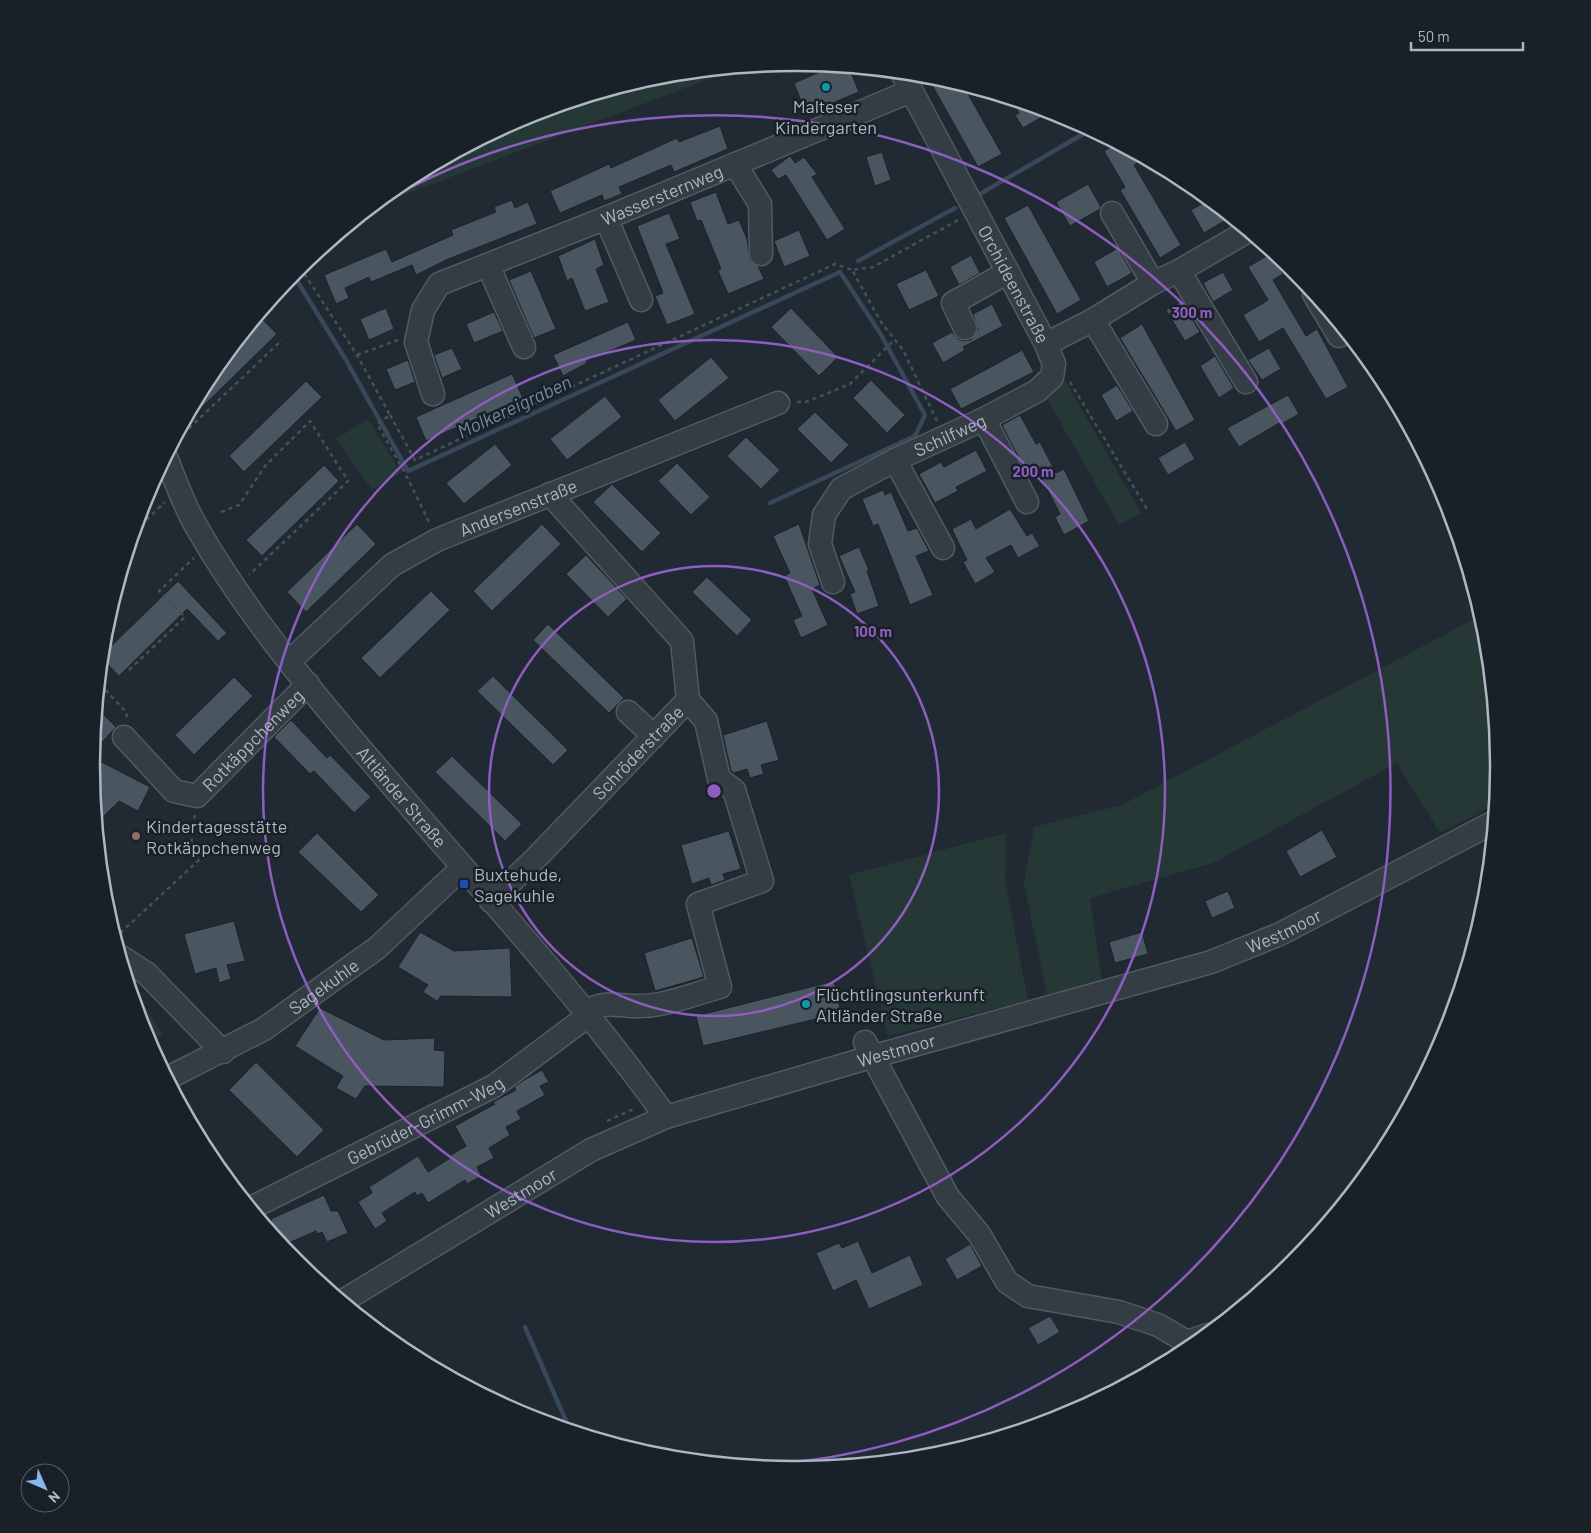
<svg xmlns="http://www.w3.org/2000/svg" width="1591" height="1533" font-family="Barlow,sans-serif">
  <rect width="100%" height="100%" fill="#212a33"/>
  <path fill="#253836" d="M738,68L374,206L405,181L526,116L658,76Z
    M1064,378L1141,513L1119,525L1042,390Z
    M368,419L401,473L372,490L336,439Z
    M1482,615L1486,629L1499,767L1496,804L1440,833L1397,763L1213,863L1090,898L1102,982L1047,995L1024,884L1034,827L1122,805Z
    M1006,833L1005,881L1028,1000L888,1036L849,875Z
    M136,993L163,1035L149,1044L133,995Z"/>
  <g fill="none" stroke-linecap="round" stroke-linejoin="round">
    <path stroke="#364859" stroke-width="4.5" d="M980,194L1090,130
      M858,261L955,208
      M293,274L346,360L408,471L840,272L880,333L925,415L915,436L770,503
      M525,1327L570,1430"/>
  </g>
  <path fill="#49555f" stroke="#1b232a" d="M834,66L849,68L859,92L806,114L794,83Z
    M927,76L964,87L1002,154L978,167Z
    M1011,100L1020,102L1050,112L1023,128L1015,115L1019,113Z
    M720,126L728,149L674,172L671,165L619,187L622,194L604,201L602,195L560,213L550,191L609,164L611,168L677,138L679,142Z
    M1116,144L1144,158L1134,165L1181,245L1160,258L1120,190L1125,187L1104,151Z
    M882,152L891,180L875,186L866,157Z
    M790,156L795,163L804,157L817,174L812,177L845,229L827,240L786,175L778,179L771,170Z
    M1088,184L1101,207L1100,209L1070,226L1056,202Z
    M716,192L728,224L739,220L747,239L750,260L758,266L764,279L728,294L718,271L721,269L701,220L697,221L690,202Z
    M512,200L515,208L528,202L537,224L446,260L416,275L412,265L371,282L369,277L345,288L349,298L336,304L324,275L386,249L392,262L453,235L451,230L496,212L494,207Z
    M1209,200L1231,217L1204,233L1191,210Z
    M1028,205L1081,300L1057,314L1004,218Z
    M669,213L680,239L666,244L695,314L667,325L655,296L663,293L637,226Z
    M799,230L810,256L784,267L774,241Z
    M595,239L604,265L596,269L609,302L585,311L572,278L567,281L558,256Z
    M1118,248L1132,273L1107,287L1094,262Z
    M1270,254L1283,274L1273,280L1306,336L1317,329L1348,387L1326,399L1283,328L1259,342L1243,315L1268,300L1248,267Z
    M971,255L980,273L959,285L950,267Z
    M926,270L939,296L909,310L896,284Z
    M531,271L556,329L534,338L509,280Z
    M1223,272L1233,290L1213,302L1203,283Z
    M1182,301L1200,332L1185,341L1166,310Z
    M992,304L1003,326L963,347L965,350L943,363L932,343L952,332L958,339L964,341L971,340L978,329L973,314Z
    M386,308L394,329L369,340L360,319Z
    M791,308L838,357L819,376L771,327Z
    M494,312L503,331L474,343L466,324Z
    M261,318L277,334L190,419L188,418L210,375Z
    M628,322L636,340L586,361L587,363L563,376L553,355Z
    M1142,324L1195,420L1176,431L1120,338Z
    M452,348L462,369L442,378L434,355Z
    M1269,348L1281,369L1262,380L1248,360Z
    M1022,350L1034,372L961,409L950,389Z
    M1215,356L1234,388L1219,398L1200,366Z
    M711,357L729,378L675,421L658,400Z
    M408,360L415,382L395,390L386,369Z
    M512,374L523,398L426,441L416,417Z
    M871,380L905,415L887,433L853,398Z
    M306,381L322,397L244,472L229,456Z
    M1117,385L1133,411L1116,421L1101,395Z
    M1288,395L1299,414L1280,425L1279,423L1239,447L1227,428Z
    M605,396L622,417L567,460L550,439Z
    M815,412L849,445L831,463L797,429Z
    M1020,415L1036,444L1040,442L1056,473L1064,469L1089,521L1064,535L1055,517L1060,514L1036,467L1026,472L1002,425Z
    M746,437L780,470L761,489L727,456Z
    M1185,442L1195,459L1168,475L1158,458Z
    M495,444L512,465L464,504L446,483Z
    M976,450L987,471L956,487L958,491L935,503L919,474L941,462L944,467Z
    M677,463L710,497L691,515L658,481Z
    M324,465L339,481L262,556L246,540Z
    M612,484L661,533L642,552L593,502Z
    M883,490L885,495L891,492L908,531L917,528L929,551L916,556L933,595L910,605L878,524L873,526L862,499Z
    M1010,509L1027,536L1032,533L1040,546L1018,558L1011,545L986,558L995,572L975,584L963,562L967,560L952,529L971,519L976,529Z
    M357,524L376,544L306,612L287,592Z
    M542,524L561,544L492,611L473,591Z
    M799,524L820,585L812,589L828,625L801,638L793,620L802,616L784,576L790,573L773,536Z
    M859,547L869,570L867,571L879,606L857,614L850,594L855,592L839,556Z
    M586,555L627,599L608,617L566,574Z
    M707,577L752,620L737,636L692,592Z
    M178,581L227,633L218,641L187,609L119,676L102,658L103,654Z
    M431,591L450,610L380,678L361,658Z
    M548,624L624,698L609,713L533,640Z
    M493,676L568,750L553,765L477,691Z
    M234,677L253,696L194,755L175,735Z
    M97,708L116,727L93,752Z
    M291,720L327,758L330,755L371,797L354,813L314,771L310,774L274,737Z
    M767,721L779,760L761,765L764,774L750,778L747,769L734,773L731,771L723,735Z
    M452,756L522,824L505,841L435,772Z
    M92,757L150,787L138,811L119,801L97,823Z
    M1322,830L1337,857L1300,877L1286,851Z
    M729,831L741,869L723,874L725,880L711,885L709,878L692,884L681,845Z
    M317,833L379,895L361,912L298,852Z
    M1228,891L1235,908L1212,918L1205,901Z
    M234,921L245,961L227,965L231,979L219,983L216,968L195,974L184,934Z
    M420,932L454,951L510,948L512,997L441,996L437,1001L423,992L428,985L398,967Z
    M1142,932L1148,954L1115,963L1109,942Z
    M692,938L704,977L655,991L644,953Z
    M834,981L841,1013L703,1046L696,1016Z
    M320,1008L384,1040L435,1038L434,1050L445,1051L444,1087L365,1086L356,1099L336,1088L343,1076L295,1046Z
    M256,1062L324,1130L297,1157L229,1090Z
    M542,1070L549,1082L540,1086L545,1095L517,1111L521,1119L506,1127L510,1135L489,1148L494,1158L477,1167L481,1176L467,1184L465,1180L428,1203L422,1193L417,1196L415,1192L382,1213L387,1221L375,1229L358,1202L372,1193L369,1187L418,1156L428,1172L452,1157L451,1155L466,1146L455,1126L495,1104L493,1102L516,1090L514,1087L524,1080Z
    M324,1195L331,1211H338L348,1233L327,1242L322,1232L318,1234L316,1231L282,1246L267,1227L273,1225L271,1219Z
    M858,1241L872,1273L910,1255L923,1285L869,1309L856,1280L833,1291L816,1253L839,1243L842,1248Z
    M970,1244L982,1266L957,1280L945,1259Z
    M1050,1316L1060,1332L1038,1345L1028,1328Z"/>
  <g fill="none" stroke-linecap="round" stroke-linejoin="round">
    <defs>
      <g id="minor">
        <path id="s1" d="M902,73L1046,344L1093,320L1153,283L1179,271L1248,231"/>
        <path d="M735,164L760,204L761,254"/>
        <path d="M1112,213L1153,283"/>
        <path d="M606,218L641,300"/>
        <path d="M488,265L524,347"/>
        <path d="M1179,271L1246,382"/>
        <path d="M1314,294L1339,336"/>
        <path d="M1093,320L1156,424"/>
        <path d="M965,328L953,303L1008,272"/>
        <path id="s2" d="M433,394L416,342L423,310L439,284L606,218L911,91"/>
        <path d="M984,419L1027,502"/>
        <path id="s3" d="M166,457C175,480 184,505 196,526C248,617 317,698 384,776C480,888 580,997 666,1117"/>
        <path d="M895,460L943,548"/>
        <path id="s4" d="M833,582L820,544L824,515L841,489L895,460L984,419L1037,391L1052,377L1054,364L1046,344"/>
        <path id="s5" d="M290,661L392,565L437,540L778,403"/>
        <path d="M628,712L654,736"/>
        <path id="s6" d="M124,737L174,791L197,796L308,684"/>
        <path id="s7" d="M491,901L536,858L688,700L682,641L550,494"/>
        <path d="M121,957L146,973L223,1052"/>
        <path d="M586,1012C603,1000 617,1006 636,1006C664,1007 693,994 720,987L698,904L762,881L734,790L719,779L706,721L688,700"/>
        <path d="M865,1042L948,1197L979,1234L1007,1282L1028,1296L1119,1312L1158,1325L1187,1342L1191,1348"/>
        <path id="s8" d="M168,1078L264,1029L377,948L462,868"/>
        <path id="s9" d="M251,1208L494,1086L589,1015"/>
        <path id="s10" d="M343,1301L591,1150L666,1117L871,1057L1211,962L1280,934L1494,822"/>
        <path d="M1187,1342L1208,1335"/>
      </g>
    </defs>
    <use href="#minor" stroke="#515a62" stroke-width="25"/>
    <path stroke="#425353" stroke-width="2.5" stroke-dasharray="4 4" stroke-linecap="butt" d="M300,267L357,355L390,415L377,424L405,473L430,524
      M357,355L398,340
      M1070,382L1147,509
      M797,402H806L850,384L894,340
      M390,415L415,460L835,264L852,270
      M937,421L903,350L881,322L852,270L873,267L960,219
      M183,434L282,340
      M221,512L239,505L265,466L310,421L348,481L249,575
      M135,531L165,502
      M129,670L185,617L159,591L194,558
      M100,684L127,713L126,718
      M118,940V935L200,859L191,846L195,813
      M607,1121L636,1108"/>
    <use href="#minor" stroke="#343c44" stroke-width="22"/>
  </g>
  <g fill="none" stroke="#8d5dc0" stroke-width="2.5">
    <circle cx="714" cy="791" r="225"/>
    <circle cx="714" cy="791" r="451"/>
    <path d="M376 206A676 676 0 1 1 755 1466"/>
  </g>
  <g fill="#0f9aa8" stroke="#192128" stroke-width="2">
    <circle cx="826" cy="87" r="5"/>
    <circle cx="806" cy="1004" r="5"/>
  </g>
  <circle fill="#8d6e63" stroke="#192128" stroke-width="2" cx="136" cy="836" r="5"/>
  <rect fill="#1a4fb4" stroke="#192128" stroke-width="2" x="459" y="879" width="10" height="10" rx="2.5"/>
  <g text-anchor="middle" dominant-baseline="central" stroke-width="5" stroke-linejoin="round" paint-order="stroke">
    <g font-size="18" fill="#aeb7c1" stroke="#192128" text-anchor="start">
      <text x="826" y="106" text-anchor="middle">Malteser<tspan x="826" dy="21">Kindergarten</tspan></text>
      <text x="146" y="826">Kindertagesstätte<tspan x="146" dy="21">Rotkäppchenweg</tspan></text>
      <text x="474" y="874">Buxtehude,<tspan x="474" dy="21">Sagekuhle</tspan></text>
      <text x="816" y="994">Flüchtlingsunterkunft<tspan x="816" dy="21">Altländer Straße</tspan></text>
    </g>
    <g font-size="18" fill="#aeb7c1" stroke="#192128">
      <text stroke="none"><textPath href="#s2" startOffset="358">Wassersternweg</textPath></text>
      <text stroke="none"><textPath href="#s1" startOffset="239">Orchideenstraße</textPath></text>
      <text stroke="none"><textPath href="#s4" startOffset="222">Schilfweg</textPath></text>
      <text stroke="none"><textPath href="#s5" startOffset="279">Andersenstraße</textPath></text>
      <text stroke="none"><textPath href="#s6" startOffset="176">Rotkäppchenweg</textPath></text>
      <text stroke="none"><textPath href="#s7" startOffset="209">Schröderstraße</textPath></text>
      <text stroke="none"><textPath href="#s3" startOffset="416">Altländer Straße</textPath></text>
      <text stroke="none"><textPath href="#s10" startOffset="1018">Westmoor</textPath></text>
      <text stroke="none"><textPath href="#s8" startOffset="181">Sagekuhle</textPath></text>
      <text stroke="none"><textPath href="#s10" startOffset="612">Westmoor</textPath></text>
      <text stroke="none"><textPath href="#s9" startOffset="195">Gebrüder-Grimm-Weg</textPath></text>
      <text stroke="none"><textPath href="#s10" startOffset="208">Westmoor</textPath></text>
    </g>
    <g font-size="19" font-style="italic" fill="#708ba2" stroke="#192128">
      <text transform="translate(514 406) rotate(-25)">Molkereigraben</text>
    </g>
  </g>
  <path d="M0 0H1591V1533H0ZM100 766a695 695 0 1 1 1390 0a695 695 0 1 1-1390 0Z" fill="#192128" fill-rule="evenodd"/>
  <path fill="none" stroke="#aeb7c1" stroke-width="2.5" d="M100 766a695 695 0 1 1 1390 0a695 695 0 1 1-1390 0Z"/>
  <circle cx="714" cy="791" r="8" fill="#8d5dc0" stroke="#192128" stroke-width="2.5"/>
  <g font-size="15" text-anchor="middle" font-weight="bold" fill="#8d5dc0" stroke="#192128" stroke-width="5" stroke-linejoin="round" paint-order="stroke">
    <text x="1192" y="318">300 m</text>
    <text x="1033" y="477">200 m</text>
    <text x="873" y="637">100 m</text>
  </g>
  <g transform="translate(45 1488) rotate(135)"><circle r="24" fill="#192128" stroke="#555d65"/>
  <path d="M0-4L9 19L0 12L-9 19Z" fill="#87b8ed"/>
  <text y="-8" font-size="14" font-weight="bold" text-anchor="middle" fill="#aeb7c1">N</text>
  </g>
  <path d="M1411 42v8h112v-8" fill="none" stroke="#aeb7c1" stroke-width="2.5"/>
  <text x="1418" y="42" font-size="15" fill="#aeb7c1" stroke="#192128" stroke-width="4" paint-order="stroke">50 m</text>
</svg>
